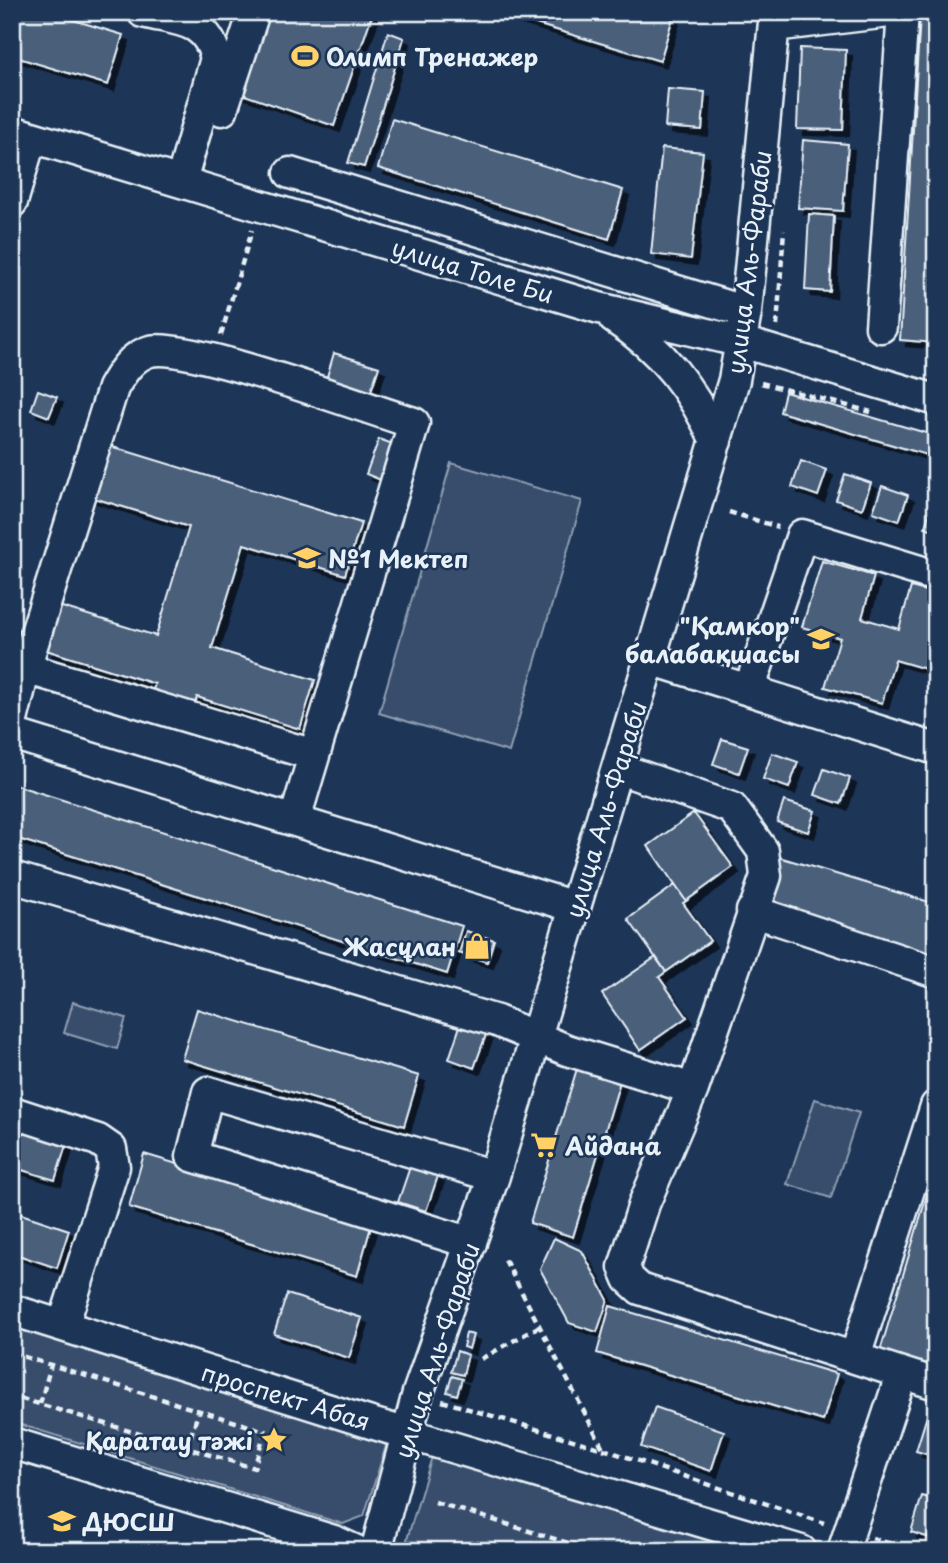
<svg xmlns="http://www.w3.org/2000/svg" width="948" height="1563" font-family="'Playpen Sans',sans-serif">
  <defs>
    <filter id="shadow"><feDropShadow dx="6" dy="6" stdDeviation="0" flood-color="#0009"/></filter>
  </defs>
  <rect width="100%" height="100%" fill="#1d3557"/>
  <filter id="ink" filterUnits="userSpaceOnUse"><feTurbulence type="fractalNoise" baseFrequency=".0143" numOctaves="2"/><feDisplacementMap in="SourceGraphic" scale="14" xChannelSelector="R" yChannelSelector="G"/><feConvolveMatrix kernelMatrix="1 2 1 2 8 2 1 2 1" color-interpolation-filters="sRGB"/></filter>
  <g filter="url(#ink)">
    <path fill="#374d6c" stroke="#909fb2" stroke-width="2" d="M451,463L582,501L509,752L379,713Z
      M73,1002L126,1018L117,1049L64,1033Z
      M815,1099L859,1113L831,1198L787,1184Z
      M12,1313L372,1422L386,1446L364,1516L343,1524L12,1422Z
      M434,1450L774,1551H419L405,1546Z"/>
    <path fill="#495e7a" stroke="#e8f1f8" stroke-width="2" filter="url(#shadow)" d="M12,12H47L123,35L108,85L12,56Z
      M267,12H377L371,18L334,126L239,93Z
      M496,12H669L674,14L660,61Z
      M920,16L936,17V343L900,340Z
      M388,32L404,38L364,167L348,163Z
      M800,48L846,50L843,130L797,129Z
      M668,89L705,92L702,130L665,127Z
      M392,119L623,190L609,239L378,168Z
      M803,140L848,144L843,211L798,208Z
      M662,148L703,152L691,259L651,254Z
      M809,214L834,216L830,292L805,290Z
      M934,347H936V366L929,364Z
      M334,353L379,367L370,394L326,380Z
      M38,390L57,397L49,417L31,410Z
      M785,392L933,435L927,455L780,412Z
      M379,439L401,447L388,483L366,474Z
      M100,443L361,523L345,575L244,544L212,648L315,680L300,729L197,697L192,714L149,701L155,684L46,650L59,606L156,636L189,527L84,495Z
      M801,461L827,470L818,496L792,487Z
      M845,474L871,483L862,509L836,500Z
      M882,486L908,495L899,521L873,512Z
      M933,501L936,502V531L925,527Z
      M822,561L874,576L862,618L899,629L911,587L936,594V672L895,660L882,703L825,687L840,638L802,627Z
      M722,739L748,747L739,773L713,764Z
      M772,753L798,762L789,788L763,779Z
      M824,769L850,778L841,804L815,795Z
      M12,784L462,926L447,974L12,837Z
      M784,801L815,811L808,832L777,822Z
      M694,813L733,867L686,901L648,846Z
      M779,857L936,904V960L764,909Z
      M675,885L686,901L683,903L710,941L666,972L628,919Z
      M466,931L494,940L487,962L459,953Z
      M656,957L666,972L659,977L687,1017L640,1050L602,994Z
      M197,1009L419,1076L404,1126L182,1059Z
      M462,1020L488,1029L474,1068L449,1059Z
      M579,1062L622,1075L573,1237L530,1223Z
      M12,1119L69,1136L55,1180L12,1167Z
      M144,1154L372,1223L357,1276L129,1207Z
      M936,1165V1343L927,1373L878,1358Z
      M410,1167L438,1176L426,1211L398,1202Z
      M12,1211L69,1230L57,1268L12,1253Z
      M554,1238L582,1251L608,1300L597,1332L569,1323L540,1269Z
      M287,1294L362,1318L349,1358L274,1334Z
      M610,1306L837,1374L823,1421L597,1353Z
      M466,1333L473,1335L469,1349L463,1347Z
      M457,1351L468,1355L463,1375L451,1372Z
      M452,1376L462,1379L457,1395L447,1392Z
      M930,1406L936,1408V1457L916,1451Z
      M655,1407L724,1431L711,1471L641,1447Z
      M922,1496L936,1500V1540L911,1532Z"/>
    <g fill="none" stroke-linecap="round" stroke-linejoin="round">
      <defs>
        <path id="minor" d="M143,12C178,21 206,17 216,58L181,182
          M774,26L889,12
          M222,110L254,12
          M12,131L599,308L742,342L936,400
          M290,173L746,312
          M12,202L31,137
          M614,318C663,350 692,389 716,441
          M881,327L903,12
          M650,659L936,749
          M25,668L314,755
          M749,690L802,535L936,576
          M12,720L25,668L113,388C122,372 132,356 150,351C187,342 368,409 414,423L295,819
          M12,734L575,907
          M617,768L732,808L763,851L766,876L693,1089L644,1204L624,1267L629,1279L640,1289L936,1384
          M12,877L497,1021L567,1050L693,1089
          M752,911L936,972
          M12,1112L98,1140L111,1149L114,1167L63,1326
          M471,1243L192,1156L208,1092L494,1176
          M12,1310L371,1423L801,1551
          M855,1357L936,1106
          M12,1443L334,1541L356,1551
          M376,1551L418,1393L494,1176L734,380L746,312L775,12
          M843,1551L902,1373"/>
      </defs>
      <use href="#minor" stroke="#e8f1f8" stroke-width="35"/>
      <path stroke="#e8f1f8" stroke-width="4.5" stroke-dasharray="7 5" stroke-linecap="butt" d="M777,326L784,230
        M221,335L252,230
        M761,383L871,412
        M729,512L778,527
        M505,1260L603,1448
        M12,1353L265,1431L254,1468L12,1396
        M481,1359L538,1327
        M442,1401L603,1449L824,1523
        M40,1404L51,1365
        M187,1448L199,1410
        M435,1502L594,1551
        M872,1538L912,1551"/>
      <use href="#minor" stroke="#1d3557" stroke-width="30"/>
    </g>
  </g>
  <defs>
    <symbol id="stadium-bare" viewBox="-9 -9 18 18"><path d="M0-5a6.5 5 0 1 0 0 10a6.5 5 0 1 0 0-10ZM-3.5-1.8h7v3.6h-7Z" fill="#ffd166" stroke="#1d3557" stroke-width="2.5" paint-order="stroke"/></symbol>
    <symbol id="school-bare" viewBox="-9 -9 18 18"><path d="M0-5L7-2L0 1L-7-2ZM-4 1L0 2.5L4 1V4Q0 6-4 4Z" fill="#ffd166" stroke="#1d3557" stroke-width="2.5" paint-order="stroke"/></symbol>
    <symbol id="shop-bare" viewBox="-9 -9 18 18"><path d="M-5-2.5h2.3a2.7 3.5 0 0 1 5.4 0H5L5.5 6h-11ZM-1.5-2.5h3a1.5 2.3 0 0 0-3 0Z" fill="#ffd166" stroke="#1d3557" stroke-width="2.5" paint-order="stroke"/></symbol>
    <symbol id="supermarket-bare" viewBox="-9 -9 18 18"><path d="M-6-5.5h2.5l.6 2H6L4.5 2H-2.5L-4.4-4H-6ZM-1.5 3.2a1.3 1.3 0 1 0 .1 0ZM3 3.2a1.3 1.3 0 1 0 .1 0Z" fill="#ffd166" stroke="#1d3557" stroke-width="2.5" paint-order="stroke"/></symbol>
    <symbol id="sight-bare" viewBox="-9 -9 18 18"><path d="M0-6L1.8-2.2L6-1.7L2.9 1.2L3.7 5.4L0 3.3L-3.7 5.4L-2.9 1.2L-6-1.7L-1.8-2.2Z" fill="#ffd166" stroke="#1d3557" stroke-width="2.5" paint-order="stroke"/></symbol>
  </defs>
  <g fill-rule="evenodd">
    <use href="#stadium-bare" x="286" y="37" width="38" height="38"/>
    <use href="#school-bare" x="288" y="539" width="38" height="38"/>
    <use href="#school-bare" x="802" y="620" width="38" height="38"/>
    <use href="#shop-bare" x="458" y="927" width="38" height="38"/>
    <use href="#supermarket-bare" x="525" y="1126" width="38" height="38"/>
    <use href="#sight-bare" x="255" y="1421" width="38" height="38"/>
    <use href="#school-bare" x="43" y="1502" width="38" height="38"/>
  </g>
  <g text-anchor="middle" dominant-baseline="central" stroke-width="5" stroke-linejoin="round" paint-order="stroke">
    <g font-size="24" font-weight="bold" fill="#e8f1f8" stroke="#1d3557" text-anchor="start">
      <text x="326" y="56">Олимп Тренажер</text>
      <text x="328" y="558">№1 Мектеп</text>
      <text x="800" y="625" text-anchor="end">"Қамкор"<tspan x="800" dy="28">балабақшасы</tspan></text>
      <text x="456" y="946" text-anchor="end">Жасұлан</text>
      <text x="565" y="1145">Айдана</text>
      <text x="253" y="1440" text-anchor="end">Қаратау тәжі</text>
      <text x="83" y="1521">ДЮСШ</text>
    </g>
    <g font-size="24" fill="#e8f1f8" stroke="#1d3557">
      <text transform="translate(748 262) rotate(-83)">улица Аль-Фараби</text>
      <text transform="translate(473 270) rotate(17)">улица Толе Би</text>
      <text transform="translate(605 809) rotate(-73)">улица Аль-Фараби</text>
      <text transform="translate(436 1350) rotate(-72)">улица Аль-Фараби</text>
      <text transform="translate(286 1396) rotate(17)">проспект Абая</text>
    </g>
  </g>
  <rect width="948" height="1563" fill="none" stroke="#1d3557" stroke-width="42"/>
  <rect x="21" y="21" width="906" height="1521" fill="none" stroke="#e8f1f8" stroke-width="2.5" filter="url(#ink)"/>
</svg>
